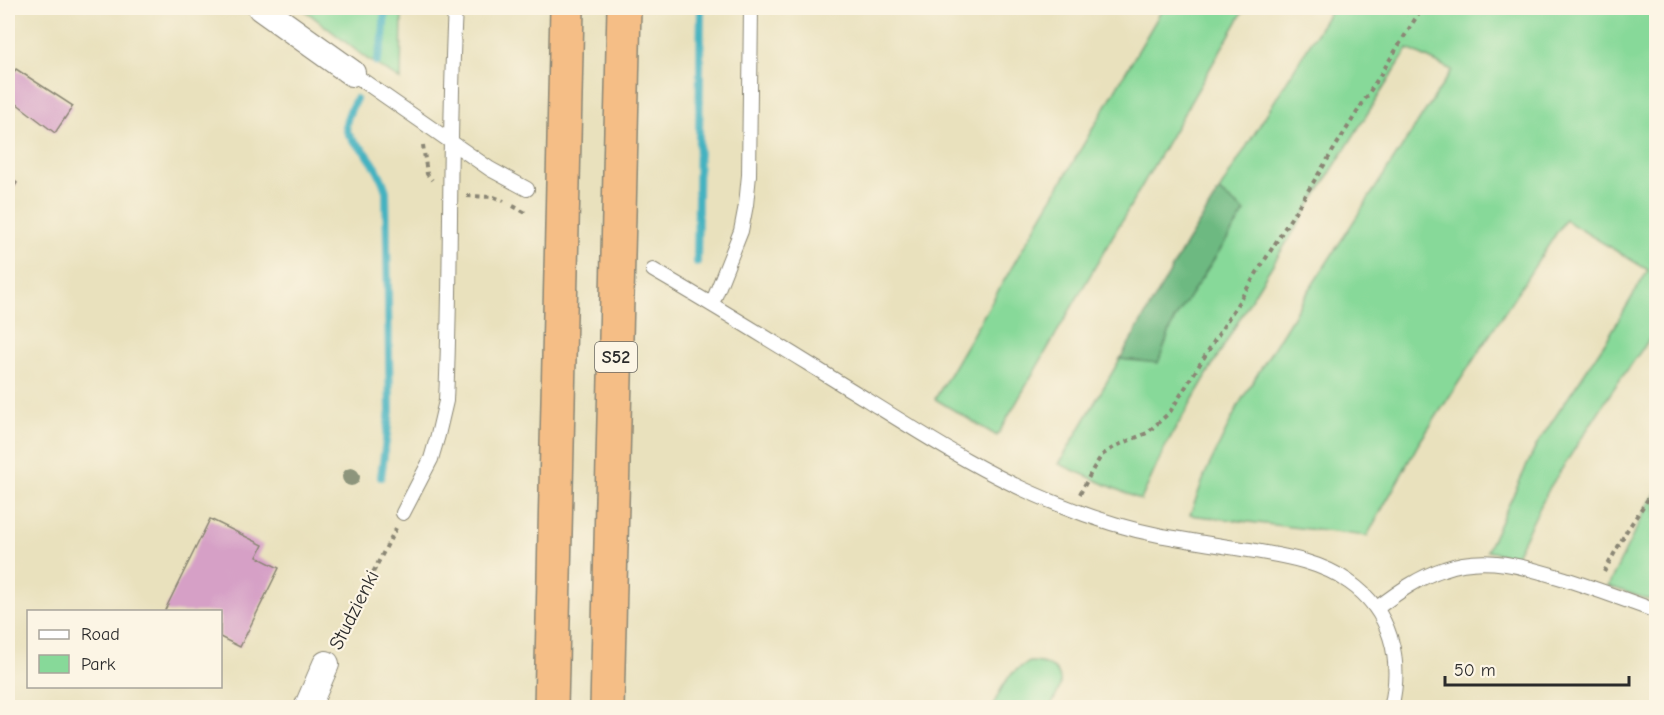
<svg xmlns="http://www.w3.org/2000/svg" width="1664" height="715" font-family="'Comic Neue',sans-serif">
  <rect width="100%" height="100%" fill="#fcf5e5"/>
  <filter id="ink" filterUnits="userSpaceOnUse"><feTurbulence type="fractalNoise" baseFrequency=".0167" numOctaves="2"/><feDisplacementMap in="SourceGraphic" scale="12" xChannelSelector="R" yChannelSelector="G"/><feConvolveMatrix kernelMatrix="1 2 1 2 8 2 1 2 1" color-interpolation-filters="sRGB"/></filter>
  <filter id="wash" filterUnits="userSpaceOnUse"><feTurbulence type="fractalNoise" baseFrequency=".008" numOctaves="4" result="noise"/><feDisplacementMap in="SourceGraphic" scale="24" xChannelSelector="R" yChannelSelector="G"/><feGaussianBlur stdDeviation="1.35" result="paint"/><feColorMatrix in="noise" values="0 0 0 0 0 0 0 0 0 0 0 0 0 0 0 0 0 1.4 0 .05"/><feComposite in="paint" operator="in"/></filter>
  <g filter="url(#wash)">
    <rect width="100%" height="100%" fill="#e9e1bd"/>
    <path fill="#87d999" stroke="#598262" stroke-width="1.5" d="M302,8H402L401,80L367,59Z
      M1163,8H1245L997,436L935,399Z
      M1332,8H1656V330L1612,391L1550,487L1515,557L1487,551L1537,444L1608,338L1648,270L1565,220L1419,443L1367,536L1190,515L1206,472L1239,404L1311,287L1452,70L1408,49L1253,296L1166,445L1141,500L1059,464L1120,359L1158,362L1174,320L1244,212L1219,191Z
      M1656,493V602L1608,586L1647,507Z
      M1030,662C1044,662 1062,667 1060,685C1059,693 1053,701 1050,707H992C1003,686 1007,672 1030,662Z"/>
    <path fill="#6db981" stroke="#4c7256" stroke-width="1.5" d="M1219,191L1245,212L1174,320L1158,363L1120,359L1186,244Z"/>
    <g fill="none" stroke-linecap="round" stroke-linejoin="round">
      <path stroke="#44b2c0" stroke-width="8" d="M377,62L383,39L385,8
        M356,99C352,107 346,117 346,126C347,139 359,144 366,153C375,165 382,177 386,191L390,411L381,477
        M697,262L701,8"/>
    </g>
    <g id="blocks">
      <path fill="#d6a0c6" d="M16,69L73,106L55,133L8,97V80Z
        M8,176L17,183L8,196Z
        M210,519L263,545L257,557L279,568L240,647L220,637V612H168L165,610Z"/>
    </g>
  </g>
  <g filter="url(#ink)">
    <use href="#blocks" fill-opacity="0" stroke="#8a8674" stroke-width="1.5"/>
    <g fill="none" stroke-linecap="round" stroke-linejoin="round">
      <defs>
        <path id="service" d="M352,73L490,169L527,189
          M653,270C726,312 797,357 869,401C930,439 991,478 1058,504C1092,518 1127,529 1163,536C1192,541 1220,546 1249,550C1283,556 1320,561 1349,582C1391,611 1403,659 1391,708
          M712,304L741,231L746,205L749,175L751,8
          M403,513L431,459L438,435L446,401C452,270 448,139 455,8
          M1377,608C1397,593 1419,577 1444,569C1485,554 1526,567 1565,579C1596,589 1626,600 1656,611"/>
        <path id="minor" d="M261,8L352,73
          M307,708L326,664"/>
        <path id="motorway" d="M551,708L567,8
          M607,708L624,8"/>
      </defs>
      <use href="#service" stroke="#8a8674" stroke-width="16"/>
      <use href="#minor" stroke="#8a8674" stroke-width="28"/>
      <use href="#motorway" stroke="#8a8674" stroke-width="36"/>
      <path stroke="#8a8674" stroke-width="4" stroke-dasharray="4.5 4.5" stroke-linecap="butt" d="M423,145L427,174L432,180
        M467,196L494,197L504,201
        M513,206L526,213
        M1080,494L1093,469L1102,455L1116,446L1147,433L1170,412L1422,8
        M1604,572L1626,532L1656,487
        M336,644L396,528"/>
      <use href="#service" stroke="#fff" stroke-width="14"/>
      <use href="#minor" stroke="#fff" stroke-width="26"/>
      <use href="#motorway" stroke="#f5be86" stroke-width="33"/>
    </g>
    <circle fill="#8d957c" cx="351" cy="477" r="9"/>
  </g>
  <g text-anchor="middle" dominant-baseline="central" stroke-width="4.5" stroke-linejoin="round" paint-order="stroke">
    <rect fill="#fcf5e5" stroke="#6a6863" stroke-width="1.5" x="595" y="342" width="42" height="30" rx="4.5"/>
    <g font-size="18" font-weight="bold" fill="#2b2b2b">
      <text x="616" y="357">S52</text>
    </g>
    <g font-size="20" fill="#2b2b2b" stroke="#fcf5e5">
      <text transform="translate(354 610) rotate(-63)">Studzienki</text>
    </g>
  </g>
  <rect width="1664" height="715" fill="none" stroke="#fcf5e5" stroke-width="30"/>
  <rect x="27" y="610" width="195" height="78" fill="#fcf5e5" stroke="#a8a49b" stroke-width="1.5"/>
  <rect x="39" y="630" width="30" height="9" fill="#ffffff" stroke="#a8a49b" stroke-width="1.5"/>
  <text x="81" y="640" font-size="18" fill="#2b2b2b">Road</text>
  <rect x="39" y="655" width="30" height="18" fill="#87d999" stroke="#a8a49b" stroke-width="1.5"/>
  <text x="81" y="670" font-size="18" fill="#2b2b2b">Park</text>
  <path d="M1445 676v9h184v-9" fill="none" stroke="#2b2b2b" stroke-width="3"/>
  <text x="1454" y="676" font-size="18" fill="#2b2b2b" stroke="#fcf5e5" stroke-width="4.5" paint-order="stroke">50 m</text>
</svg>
